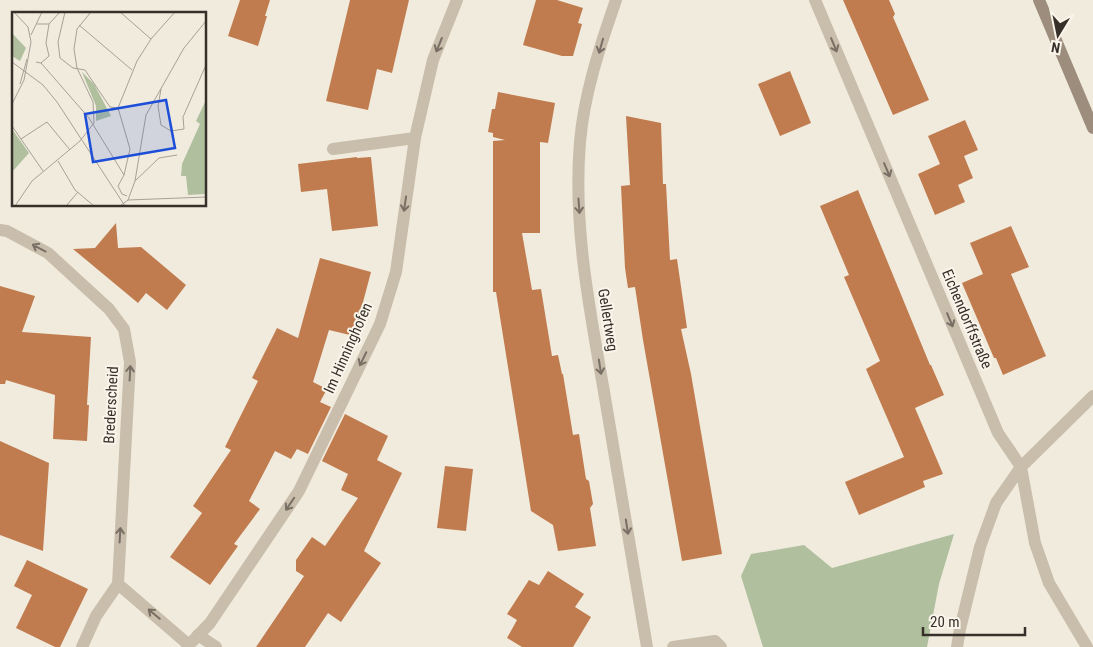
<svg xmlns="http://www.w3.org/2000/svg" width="1093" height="647" font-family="'Roboto Condensed',sans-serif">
  <rect width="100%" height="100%" fill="#f1ebde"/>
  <path fill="#b0c09f" d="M954,534L939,584L927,647H763L741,576L751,554L804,545L832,568Z"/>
  <path fill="#c07c4e" d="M240,0H270L265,16H267L258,46L228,36Z
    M350,0H409L392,73L377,69L368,110L326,101Z
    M536,0H557L583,8L578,23L582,24L573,56H562L523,45Z
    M843,0H889L895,14L893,17L929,100L893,115Z
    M790,71L811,123L780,136L758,84Z
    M498,92L555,103L548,143L540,142V233H522L532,290L541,289L552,356L558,355L562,374H563L573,435L579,434L586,479L589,481L593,504L590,508L596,546L558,551L553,525L531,511L496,292H493V141L505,140L493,137V133L488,132L492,109H495Z
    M626,116L661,123L663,184H666L670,260L677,259L687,328L681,329L691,374L722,554L682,561L643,340L635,287L628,288L625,268L621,186L630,185Z
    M965,120L978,150L964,156L973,178L958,185L965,202L935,215L918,174L940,164L928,136Z
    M357,157V158L371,157L378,226L332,231L327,189L301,192L298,164Z
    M858,190L930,365H931L944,395L915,408L943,474L923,481L925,487L859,515L845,482L904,457L866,369L880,361L844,277L849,275L820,206Z
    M116,223L118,248L141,247L186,285L167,310L146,293L138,303L73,249L95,248Z
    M1011,226L1029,267L1011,274L1046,356L1003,375L996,358H994L962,283L983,274L970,243Z
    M320,258L371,272L354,336L329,330L313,382L327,389L320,402L331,407L308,454L297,449L291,459L275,451L249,501L260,509L234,544L238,546L210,585L170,557L202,513L193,506L231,450L225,447L258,381L252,378L277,328L298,338Z
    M0,286L35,296L22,332L91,337L87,405H89L87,441L53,439L55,395L6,380L5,384H0Z
    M345,414L388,436L377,460L402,473L364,551L381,563L341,622L328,613L305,647H256L304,576L296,571V560L312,537L325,546L358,498L341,490L348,474L322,461Z
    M0,441L49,463L43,551L0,535Z
    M445,466L473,469L466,531L437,528Z
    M27,560L88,589L60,647H55L16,628L32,595L14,586Z
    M548,571L584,594L575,607L591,617L573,647H522L507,638L517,620L507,614L529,580L539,585Z"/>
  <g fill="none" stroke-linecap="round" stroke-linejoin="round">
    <path stroke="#c9bdab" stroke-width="12" d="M333,149L415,138
      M198,635L216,647"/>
    <path stroke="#c9bdab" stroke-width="12" d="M616,0C600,46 584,94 580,142C573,224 589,306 603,386C617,473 632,560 647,647
      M815,0L998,433L1021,467L1035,543L1049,583L1087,647
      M0,230L7,231L48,253L109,309L124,329L130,362L118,584
      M118,584L189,645
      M82,647L96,616L118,584
      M187,647L210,623L299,491L380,324L396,272L415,138L433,60L457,0
      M673,647L715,641L721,647
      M957,647L960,629L980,547L996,503L1021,467L1093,396"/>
    <path stroke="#9d8d7c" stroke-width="12" d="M1039,0L1093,128"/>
  </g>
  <defs><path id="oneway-shaft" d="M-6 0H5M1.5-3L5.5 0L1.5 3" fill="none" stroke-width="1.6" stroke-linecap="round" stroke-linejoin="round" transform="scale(1.25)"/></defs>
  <g stroke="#796f64">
    <use href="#oneway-shaft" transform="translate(439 45) rotate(112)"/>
    <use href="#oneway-shaft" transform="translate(834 45) rotate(67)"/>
    <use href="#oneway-shaft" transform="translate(601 46) rotate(106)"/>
    <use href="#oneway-shaft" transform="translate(887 170) rotate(67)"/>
    <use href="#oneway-shaft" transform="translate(405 204) rotate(98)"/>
    <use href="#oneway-shaft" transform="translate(579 206) rotate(86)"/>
    <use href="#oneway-shaft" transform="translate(39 248) rotate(-152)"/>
    <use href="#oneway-shaft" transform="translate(950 320) rotate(67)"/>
    <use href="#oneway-shaft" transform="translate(363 359) rotate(116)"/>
    <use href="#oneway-shaft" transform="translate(600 367) rotate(81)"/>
    <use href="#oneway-shaft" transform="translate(130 373) rotate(-87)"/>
    <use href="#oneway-shaft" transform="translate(290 504) rotate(124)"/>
    <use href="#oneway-shaft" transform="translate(627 527) rotate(81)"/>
    <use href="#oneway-shaft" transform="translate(120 535) rotate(-87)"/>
    <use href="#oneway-shaft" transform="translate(154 614) rotate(-140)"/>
  </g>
  <g text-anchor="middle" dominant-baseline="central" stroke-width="4" stroke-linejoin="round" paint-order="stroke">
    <g font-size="15" fill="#37302a" stroke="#f9f5eb">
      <text transform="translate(967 319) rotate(67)">Eichendorffstraße</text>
      <text transform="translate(608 320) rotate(81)">Gellertweg</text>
      <text transform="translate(348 348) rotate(-66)">Im Hinninghofen</text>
      <text transform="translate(111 405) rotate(-87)">Brederscheid</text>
    </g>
  </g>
  <g transform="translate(12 12)">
    <rect width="194" height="194" fill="#f1ebde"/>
    <path d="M0,21L14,36L8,49L0,44ZM70,60L82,72L99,104L84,109V94ZM194,88V182L176,183L174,164H169L170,152L188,112L184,109ZM0,117L17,141L0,160Z" fill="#b0c09f"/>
    <path fill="none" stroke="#a7a096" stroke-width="1" d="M53,0L46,30L48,46L61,56L73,58L98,95L106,96M108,0L139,27M25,12H37L48,0M67,13L120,58M19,23L30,0M0,50L31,73L45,90L113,194M24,50L29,51L77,106L112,163M29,51L37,44L34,31L37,12M8,72L15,47M149,77L146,94L149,113L159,119L172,117L171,105L194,53M0,92L12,68L19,30L16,15L2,0M106,96L125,49L139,27L163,0M106,96L118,137L112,163L106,174L110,182L115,184M0,114L31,159M9,127L35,110L58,138M46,149L63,178L82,194M123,169L147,146L165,143M116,188L123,169L134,103L172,36L194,9M3,194L20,169L68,129L82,111L81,90L65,56L62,37L65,17L79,0M54,194L66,180M108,194L116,188L194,185"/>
    <path fill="#1d4ed8" fill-opacity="0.15" stroke="#1d4ed8" stroke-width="2.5" d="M154,88L163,136L81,150L73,102Z"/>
    <rect width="194" height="194" fill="none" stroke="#37302a" stroke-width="2.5"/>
  </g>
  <g transform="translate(1058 35) rotate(190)" stroke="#f9f5eb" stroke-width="4" paint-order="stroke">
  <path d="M0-4L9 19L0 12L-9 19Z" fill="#37302a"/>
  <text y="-8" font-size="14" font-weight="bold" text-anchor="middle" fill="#37302a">N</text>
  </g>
  <path d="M923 627v8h102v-8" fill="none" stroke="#37302a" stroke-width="2.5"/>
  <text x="930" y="627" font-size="15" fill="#37302a" stroke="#f9f5eb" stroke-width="4" paint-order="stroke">20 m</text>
</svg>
